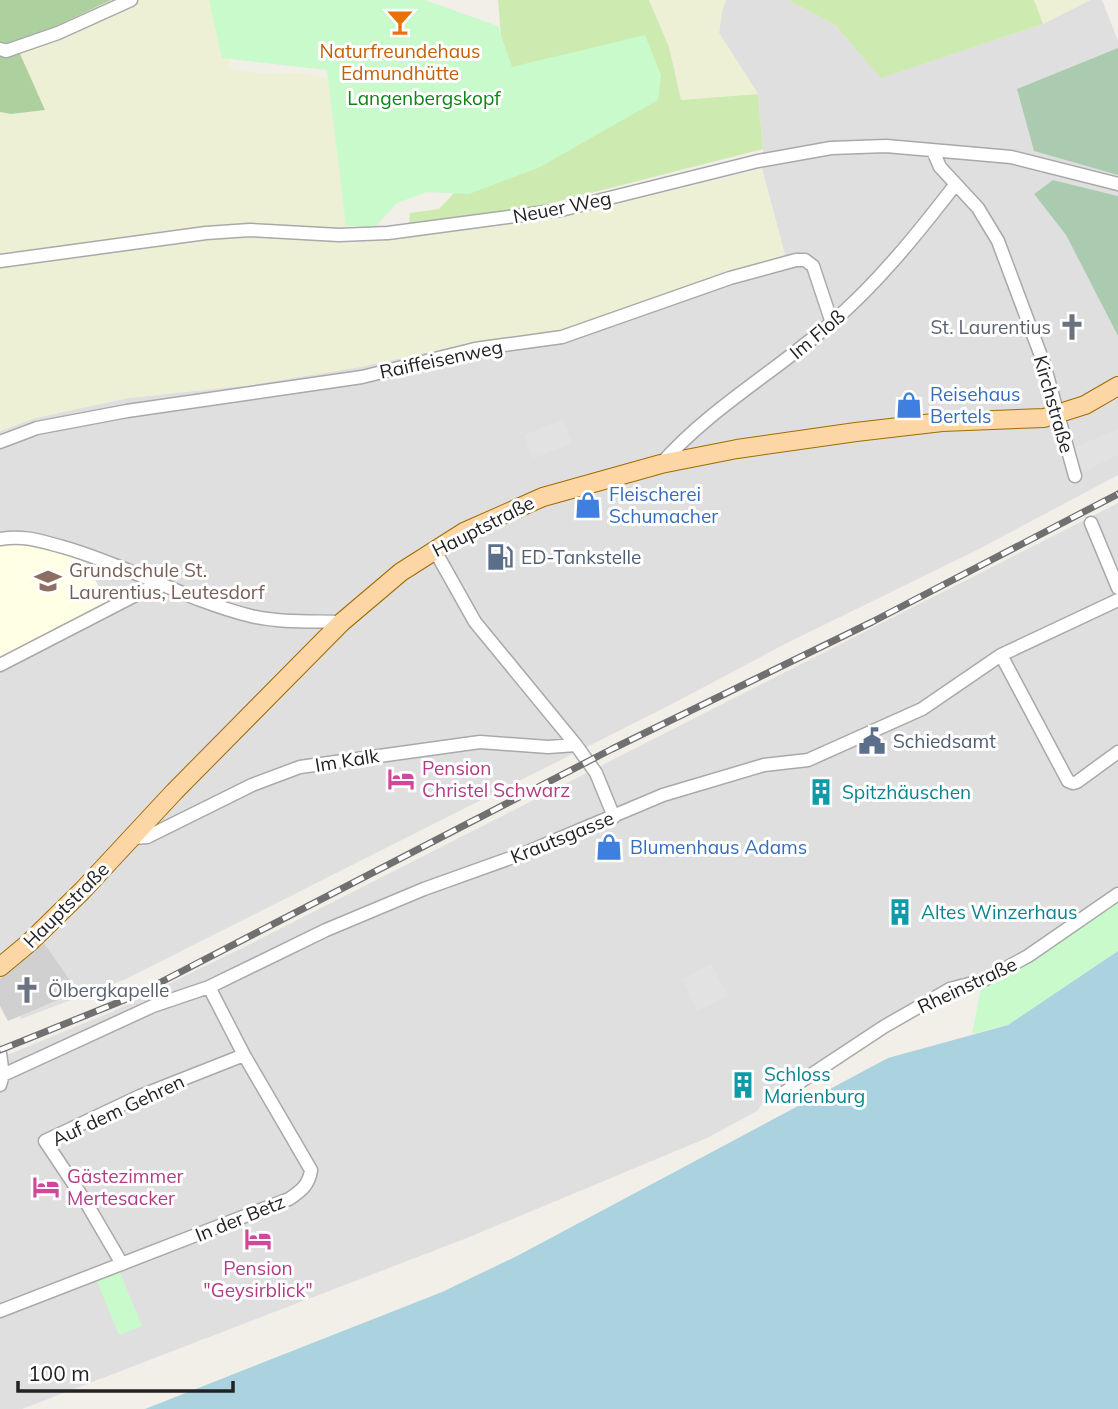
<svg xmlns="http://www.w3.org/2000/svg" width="1118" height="1409" font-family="Mulish,sans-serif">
  <rect width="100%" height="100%" fill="#f2efe9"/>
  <path fill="#e0dfdf" d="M726,0H788L835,25L881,77L1043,24L1090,0H1102L1118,41V196L1053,180L1034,194L1066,235L1118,336V475L979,549L785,644L672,704L126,979L21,1019L20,1016L77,993L44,943L0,979V431L35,418L128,398L250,385L360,367L489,339L562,330L785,255L762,169L764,158L758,94L719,33L722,11Z
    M1118,503V898L981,988L962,980L924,997L768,1095L757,1111L707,1138L467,1238L22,1409H0V1058L116,1010L256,941Z"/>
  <path fill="#ffffe5" d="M23,542L85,559L106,602L0,658V545Z"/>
  <path fill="#d0d0d0" d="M44,943L78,992L8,1021L0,1006V979Z"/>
  <path fill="#eef0d5" d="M111,0H212L232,55L228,69L259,73H304L332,79L349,244L563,217L762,169L785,255L562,330L489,339L360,367L250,385L128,398L35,418L0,431V112L11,114L16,45Z
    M649,0H726L722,11L719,33L758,94L681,100L669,47Z
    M1034,0H1090L1043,24Z"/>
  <path fill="#cdebb0" d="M498,0H649L669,47L681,100L758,94L763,149L540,206L409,223L410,213L439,209L456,191L504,72Z
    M788,0H1034L1043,24L881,78L835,25Z"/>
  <path fill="#add19e" d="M0,0H111L16,45L45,110L11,114L0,112Z"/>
  <path fill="#aacbaf" d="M1118,48V175L1034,151L1017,89Z
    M1053,180L1118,196V336L1066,235L1034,194Z"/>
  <path fill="#c8facc" d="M209,0H425L498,26L512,67L645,35L661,75L658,100L538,168L469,194L427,192L397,203L376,226H346L327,70L222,58Z
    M1118,898V951L1008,1025L972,1034L981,988Z
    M119,1270L142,1326L119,1335L96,1279Z"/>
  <path fill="#e2e2e2" d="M563,420L572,444L533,458L524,435Z
    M1118,429V455L1075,476L1068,450Z
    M711,964L728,996L697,1011L683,979Z"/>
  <path fill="#aad3df" d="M1118,951V1409H145L442,1292L517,1256L888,1058L1008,1025Z"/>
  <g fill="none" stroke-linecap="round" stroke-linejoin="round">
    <defs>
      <path id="minor" d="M0,49L6,51L58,33L131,0
        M933,151L940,167L978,208L998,241L1044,364L1075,476
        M0,261L206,233L250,230L339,235L388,233L561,210L758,161L831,148L886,146L1011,157L1118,184
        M0,442L37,428L127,411L362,377L475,349L562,337L730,278L796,260H805L813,266L832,323
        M661,464C708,410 776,371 830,324C877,284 918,233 955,185
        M1091,523L1118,588
        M0,539C25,535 40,541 63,547C127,565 186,600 251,616C281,623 312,621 342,622
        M434,549L475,622L576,745L596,773L614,817
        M1001,655L1068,781L1073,783L1077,782L1118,752
        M0,665L159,583
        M133,838L147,837L252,785L300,767L480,742L548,747L576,745
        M0,1053L3,1075L0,1085
        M3,1075L153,1006L209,987L326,930L424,889L530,851L663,795L764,765L808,760L922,709L1001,655L1118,600
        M779,1096L885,1026L950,989L984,980L1028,956L1118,894
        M122,1264L87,1204L45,1141L140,1096L244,1055
        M0,1311L289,1199C301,1191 309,1185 311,1170L244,1055L209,987"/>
      <path id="primary" d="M0,967L30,942L82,891L174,792L342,622L401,572L464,532L543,497L661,464L737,449L856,432L942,422L1044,418L1085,405L1118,386"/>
    </defs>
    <use href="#minor" stroke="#a9a9a9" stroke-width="15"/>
    <use href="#primary" stroke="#a06b00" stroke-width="20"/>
    <use href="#minor" stroke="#fff" stroke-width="12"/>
    <use href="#primary" stroke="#fcd6a4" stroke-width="18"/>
    <defs>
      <path id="rail" d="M0,1050L134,996L612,749L872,622L1118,494"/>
    </defs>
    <use href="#rail" stroke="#707070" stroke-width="7"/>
    <use href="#rail" stroke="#fff" stroke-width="4.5" stroke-dasharray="13" stroke-linecap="butt"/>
  </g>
  <defs>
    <symbol id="bar-bare" viewBox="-9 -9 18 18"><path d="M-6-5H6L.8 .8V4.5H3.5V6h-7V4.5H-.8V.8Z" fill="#e8710a" stroke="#fff" stroke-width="2.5" paint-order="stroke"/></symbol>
    <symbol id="church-bare" viewBox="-9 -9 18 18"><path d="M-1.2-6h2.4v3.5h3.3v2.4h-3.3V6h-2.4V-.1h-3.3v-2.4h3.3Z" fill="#6b7280" stroke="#fff" stroke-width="2.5" paint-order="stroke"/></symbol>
    <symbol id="shop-bare" viewBox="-9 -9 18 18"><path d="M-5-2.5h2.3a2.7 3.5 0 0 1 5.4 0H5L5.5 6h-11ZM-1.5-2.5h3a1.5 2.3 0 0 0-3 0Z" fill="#3f7fe0" stroke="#fff" stroke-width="2.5" paint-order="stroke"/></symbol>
    <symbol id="fuel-bare" viewBox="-9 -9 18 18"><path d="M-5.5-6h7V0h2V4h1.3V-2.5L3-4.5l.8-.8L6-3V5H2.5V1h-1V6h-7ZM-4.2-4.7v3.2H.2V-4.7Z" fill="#5c6f8a" stroke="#fff" stroke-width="2.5" paint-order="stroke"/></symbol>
    <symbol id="school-bare" viewBox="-9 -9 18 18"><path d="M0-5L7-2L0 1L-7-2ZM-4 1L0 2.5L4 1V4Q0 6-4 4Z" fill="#8d6e63" stroke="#fff" stroke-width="2.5" paint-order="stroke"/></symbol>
    <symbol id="civic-bare" viewBox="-9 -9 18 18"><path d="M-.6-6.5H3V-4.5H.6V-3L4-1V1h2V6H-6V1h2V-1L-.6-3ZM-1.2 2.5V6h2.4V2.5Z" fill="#5c6f8a" stroke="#fff" stroke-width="2.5" paint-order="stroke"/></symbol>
    <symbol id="hotel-bare" viewBox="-9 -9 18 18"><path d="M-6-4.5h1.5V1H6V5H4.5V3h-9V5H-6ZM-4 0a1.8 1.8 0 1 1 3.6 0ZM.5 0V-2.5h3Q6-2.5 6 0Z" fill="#d1479c" stroke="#fff" stroke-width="2.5" paint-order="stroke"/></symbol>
    <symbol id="building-bare" viewBox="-9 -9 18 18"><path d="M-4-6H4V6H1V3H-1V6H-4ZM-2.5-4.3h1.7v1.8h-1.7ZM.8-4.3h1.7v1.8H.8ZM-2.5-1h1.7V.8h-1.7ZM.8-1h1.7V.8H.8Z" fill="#0f9aa8" stroke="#fff" stroke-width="2.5" paint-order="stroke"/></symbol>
  </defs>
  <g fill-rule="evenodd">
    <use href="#bar-bare" x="381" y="3" width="38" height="38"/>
    <use href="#church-bare" x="1053" y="308" width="38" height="38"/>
    <use href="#shop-bare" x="890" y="386" width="38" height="38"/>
    <use href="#shop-bare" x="569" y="486" width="38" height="38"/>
    <use href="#fuel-bare" x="481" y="538" width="38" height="38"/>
    <use href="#school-bare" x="29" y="562" width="38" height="38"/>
    <use href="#civic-bare" x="853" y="722" width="38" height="38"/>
    <use href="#hotel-bare" x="382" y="760" width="38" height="38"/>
    <use href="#building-bare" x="802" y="773" width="38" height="38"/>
    <use href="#shop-bare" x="590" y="828" width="38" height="38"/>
    <use href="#building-bare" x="881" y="893" width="38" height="38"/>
    <use href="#church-bare" x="8" y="971" width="38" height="38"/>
    <use href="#building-bare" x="724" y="1066" width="38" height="38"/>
    <use href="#hotel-bare" x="27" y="1168" width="38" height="38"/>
    <use href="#hotel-bare" x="239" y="1220" width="38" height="38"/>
  </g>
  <g text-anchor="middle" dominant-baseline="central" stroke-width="6" stroke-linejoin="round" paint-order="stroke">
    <g font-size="19" fill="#c56008" stroke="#fff">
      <text x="400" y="51">Naturfreundehaus<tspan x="400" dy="22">Edmundhütte</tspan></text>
    </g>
    <g font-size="19" fill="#0c8416" stroke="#fff">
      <text x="424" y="98">Langenbergskopf</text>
    </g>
    <g font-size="19" fill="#222" stroke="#fff">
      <text transform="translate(562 207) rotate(-11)">Neuer Weg</text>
      <text transform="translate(817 334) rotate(-40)">Im Floß</text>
      <text transform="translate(441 359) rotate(-12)">Raiffeisenweg</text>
      <text transform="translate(1054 404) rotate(74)">Kirchstraße</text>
      <text transform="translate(483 526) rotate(-27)">Hauptstraße</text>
      <text transform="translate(347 760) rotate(-9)">Im Kalk</text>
      <text transform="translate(562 837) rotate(-22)">Krautsgasse</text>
      <text transform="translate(66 905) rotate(-45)">Hauptstraße</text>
      <text transform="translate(967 985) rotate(-25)">Rheinstraße</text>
      <text transform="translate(118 1110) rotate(-25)">Auf dem Gehren</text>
      <text transform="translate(240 1218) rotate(-22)">In der Betz</text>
    </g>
    <g font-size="19" fill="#5b616d" stroke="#fff" text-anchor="end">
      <text x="1051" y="327">St. Laurentius</text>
      <text x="48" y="990" text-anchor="start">Ölbergkapelle</text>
    </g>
    <g font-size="19" fill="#366cbe" stroke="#fff" text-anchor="start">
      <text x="930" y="394">Reisehaus<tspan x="930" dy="22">Bertels</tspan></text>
      <text x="609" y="494">Fleischerei<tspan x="609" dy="22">Schumacher</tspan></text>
      <text x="630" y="847">Blumenhaus Adams</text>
    </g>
    <g font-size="19" fill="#4e5e75" stroke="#fff" text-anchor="start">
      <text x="521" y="557">ED-Tankstelle</text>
      <text x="893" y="741">Schiedsamt</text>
    </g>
    <g font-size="19" fill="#785e54" stroke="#fff" text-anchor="start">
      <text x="69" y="570">Grundschule St.<tspan x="69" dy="22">Laurentius, Leutesdorf</tspan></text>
    </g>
    <g font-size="19" fill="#b23c85" stroke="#fff" text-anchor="start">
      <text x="422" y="768">Pension<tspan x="422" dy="22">Christel Schwarz</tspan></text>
      <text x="67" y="1176">Gästezimmer<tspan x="67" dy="22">Mertesacker</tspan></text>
      <text x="258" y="1268" text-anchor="middle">Pension<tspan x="258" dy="22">"Geysirblick"</tspan></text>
    </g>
    <g font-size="19" fill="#0d838f" stroke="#fff" text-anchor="start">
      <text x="842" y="792">Spitzhäuschen</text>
      <text x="921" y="912">Altes Winzerhaus</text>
      <text x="764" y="1074">Schloss<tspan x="764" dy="22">Marienburg</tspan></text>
    </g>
  </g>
  <path d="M18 1381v10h215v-10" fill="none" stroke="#222222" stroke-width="3.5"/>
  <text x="28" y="1381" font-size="21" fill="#222222" stroke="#ffffff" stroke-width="5" paint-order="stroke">100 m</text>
</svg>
